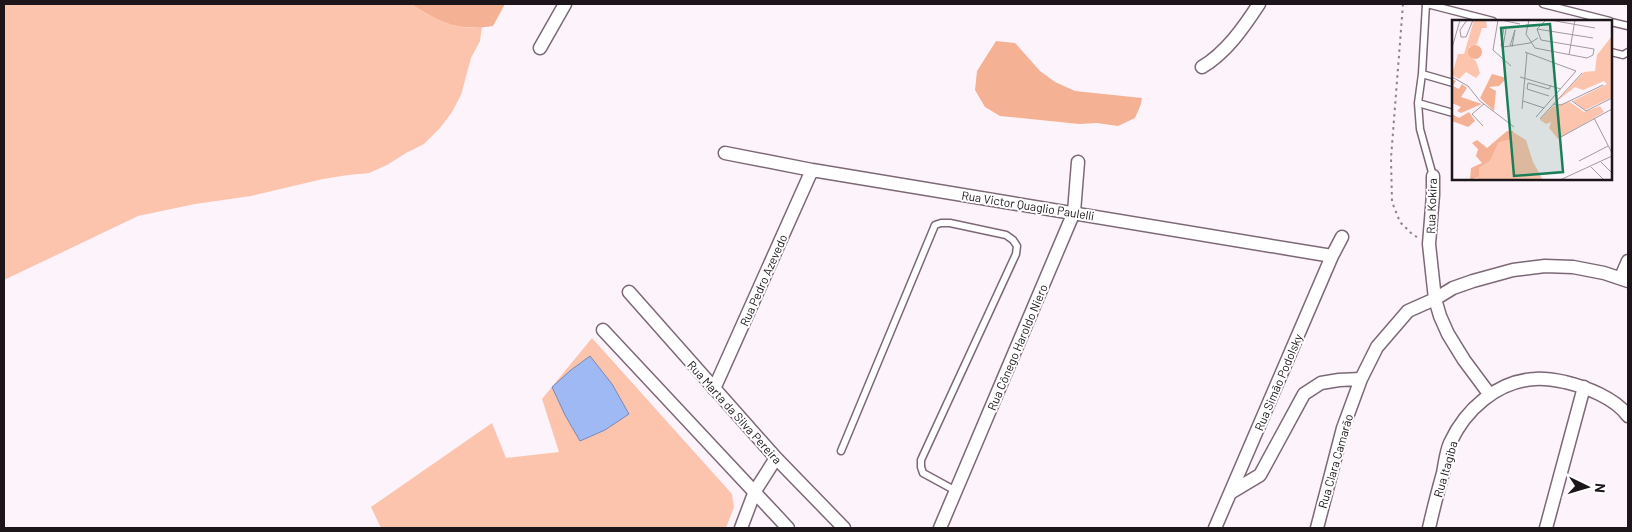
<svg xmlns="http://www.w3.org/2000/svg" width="1632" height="532" font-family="Barlow,sans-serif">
  <rect width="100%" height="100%" fill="#fdf3fa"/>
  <path fill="#fcc4ac" d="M4,4H413L414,6C434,19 456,31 482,27L480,41L471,58L461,95L452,112L440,128L424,144L406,153L387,165L369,173L348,175L323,179L251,196L195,204L138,216L4,280Z
    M592,338L732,494L734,507L726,528H381L371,507L492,423L506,458L559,452L542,399Z"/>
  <path fill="#f5b193" d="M413,4H505L493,26C459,31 442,24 414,6Z
    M996,41L1015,43L1040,71L1055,82L1075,91L1142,98L1141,104L1135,118L1118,126L1097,123L1079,124L1000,116L985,107L975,90L977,71Z"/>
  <path fill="#9fb9f5" stroke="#7888b3" d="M590,356L612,384L629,414L605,430L580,441L565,415L552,387L571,370Z"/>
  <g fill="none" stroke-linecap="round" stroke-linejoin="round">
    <defs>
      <path id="lane" d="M1426,4L1422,74L1418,103L1420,129L1433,176
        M1427,4L1493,21
        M1543,4L1610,21
        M1611,22L1628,26
        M1611,52L1623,55L1628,52
        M1422,74L1453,83
        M1418,103L1453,113
        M841,451L935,225L941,223H950L1006,235L1013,240L1017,246L1016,254L921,460V467L923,473L956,491"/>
      <path id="street" d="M540,48L565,4
        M1202,67C1226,53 1244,27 1259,4
        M725,153L812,170L1332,256
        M1433,176V195L1429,244L1435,299L1440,316L1448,334L1464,360L1490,395
        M1621,277L1628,261
        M629,292L776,458L844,528
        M603,330L788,528
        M714,389L812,170
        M1230,493L1260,475L1304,394L1321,383L1339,380L1361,379
        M741,528L755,491L776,458
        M940,528L1074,212L1078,162
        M1215,528L1332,256L1342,237
        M1317,528L1343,428L1361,379L1377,347L1408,311L1435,299L1453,288L1473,281L1513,270L1545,266L1573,267L1604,273L1628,281
        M1429,528C1433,510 1438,491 1443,473C1445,463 1446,452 1450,443C1465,410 1497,381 1535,379C1545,378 1555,380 1565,382C1586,387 1615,398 1628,416
        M1546,528L1584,387"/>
    </defs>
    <use href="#lane" stroke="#7c6877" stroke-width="9"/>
    <use href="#street" stroke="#7c6877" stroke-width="15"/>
    <path stroke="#8c8389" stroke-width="2" stroke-dasharray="2.5 4" stroke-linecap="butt" d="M1403,4L1391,158L1392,202L1400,222L1412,234L1417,237"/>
    <use href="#lane" stroke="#fff" stroke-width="6"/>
    <use href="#street" stroke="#fff" stroke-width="12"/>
  </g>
  <g text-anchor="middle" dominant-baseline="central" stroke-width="4" stroke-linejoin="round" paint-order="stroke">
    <g font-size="12" fill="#1c151a" stroke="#fff">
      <text transform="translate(1028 205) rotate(9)">Rua Victor Quaglio Paulelli</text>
      <text transform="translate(1431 206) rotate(-88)">Rua Kokira</text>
      <text transform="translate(763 280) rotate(-66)">Rua Pedro Azevedo</text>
      <text transform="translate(1017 347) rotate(-67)">Rua Cônego Haroldo Niero</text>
      <text transform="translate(1278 382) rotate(-67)">Rua Simão Podolsky</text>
      <text transform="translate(735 412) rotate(48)">Rua Marta da Silva Pereira</text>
      <text transform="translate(1335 461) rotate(-74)">Rua Clara Camarão</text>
      <text transform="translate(1445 469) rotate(-74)">Rua Itagiba</text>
    </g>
  </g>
  <g transform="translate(1452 20)">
    <rect width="160" height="160" fill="#fdf3fa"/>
    <path d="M22,0H34L35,8H30L25,24L17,27V36L24,41L28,53L24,58L14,52L7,59L0,55L6,34H12ZM160,16V77L133,90L121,81L155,64L152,61L131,70L123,67L104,82L132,52L143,51L145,35ZM118,82L132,92L148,86L152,92L106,119L97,108L99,102L94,104L88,100L101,86ZM61,112L74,120L81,142L91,160H25L27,148L38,141L41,129L46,123L60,119Z" fill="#fcc4ac"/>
    <path d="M16 32a7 7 0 1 1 14 0a7 7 0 1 1-14 0ZM40,54L55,58L47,66L37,67L44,71L42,91L28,78ZM0,59L4,61L1,66L7,69L10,64L15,68L9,77L30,84L9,93L5,91L9,87L0,83ZM0,89V94L7,98L17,92L23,101L16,107L0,101ZM55,111H61L60,119L46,123L38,141L27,148V157L18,160L19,148L30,143L24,136L26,129L20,123L25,120L35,128Z" fill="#f5b193"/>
    <path fill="none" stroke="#a39aa0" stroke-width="1" d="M15,0L8,10L9,17H14L21,0M46,0L41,30L59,46M49,0L68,4M77,0L74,14L83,28L135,38L141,35L142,29L89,20L85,9L94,0M98,0L143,8M54,9L51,27L78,23L86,18M85,9L141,18M58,26L63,10L60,27M51,27L49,26L52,7L54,9M0,28L8,0M73,32L124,51L84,97M117,35L123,0M0,57L16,66L28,81L62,107M68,57L109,69M97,76L75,69L76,63L97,69L99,65M71,81L92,88M120,81L134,91L160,78M101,84L109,85L151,65M70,89L75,33M142,98L160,133M88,99L130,53M31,106L20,94L32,84M107,118L160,89M127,141L156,126M149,142L160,153M139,147L152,160M108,160L160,136"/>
    <path fill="#1a7f58" fill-opacity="0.15" stroke="#1a7f58" stroke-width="2.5" d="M98,4L111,152L62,156L49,8Z"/>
    <rect width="160" height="160" fill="none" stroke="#1c151a" stroke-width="2.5"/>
  </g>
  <rect width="1632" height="532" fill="none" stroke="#1c151a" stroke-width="10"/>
  <g transform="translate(1587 487) rotate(95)" stroke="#ffffff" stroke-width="4" paint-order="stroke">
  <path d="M0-4L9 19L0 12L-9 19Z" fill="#1c151a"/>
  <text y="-8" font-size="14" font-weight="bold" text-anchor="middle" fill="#1c151a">N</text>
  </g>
</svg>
